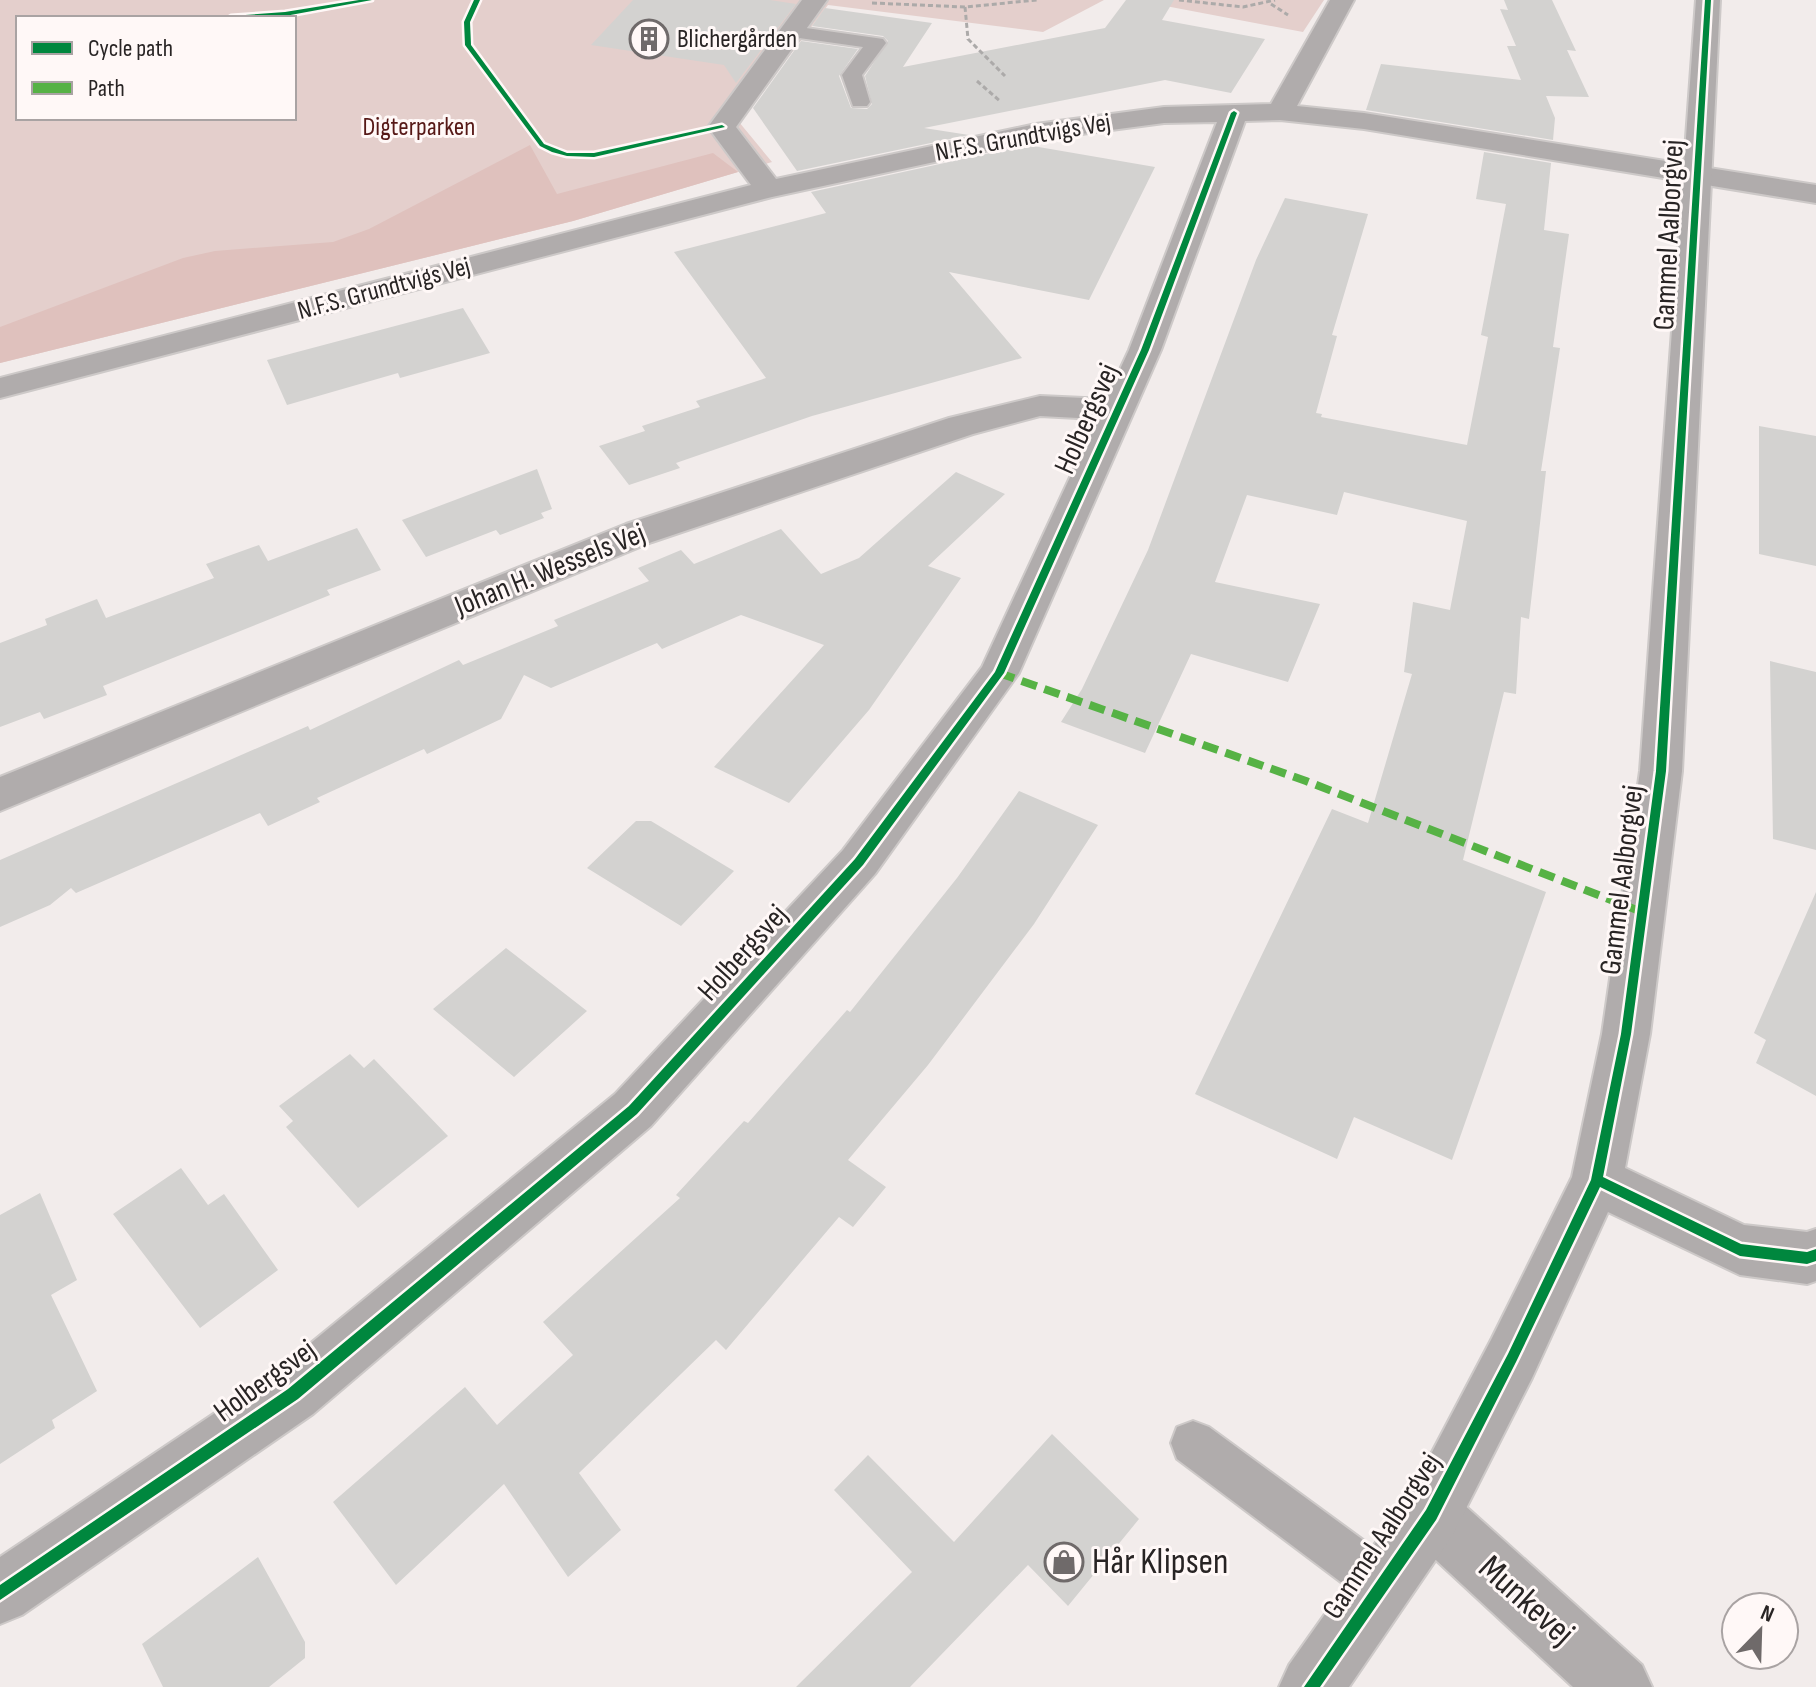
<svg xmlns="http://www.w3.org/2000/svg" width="1816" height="1687" font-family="'Sofia Sans Condensed',sans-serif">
  <rect width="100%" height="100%" fill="#f2eceb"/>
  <path fill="#e4cfcc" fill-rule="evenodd" d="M0,0H1104L1043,32L828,5L739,122L772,162L573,221L0,363ZM18,18H294V118H18Z
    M1134,0H1324L1303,32Z"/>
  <path fill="#dfc1bd" d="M530,145L557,194L713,153L738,172L573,221L0,363V327L183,258L215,251L333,242L369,229Z"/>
  <path fill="#d3d2d0" d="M633,0H770L796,4L736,83L724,65L591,45Z
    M1126,0H1174L1162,20L1265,39L1231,93L1165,80L924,128L969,135L797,171L753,108L801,41L858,49L839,76L851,108L867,109L872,104L865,76L888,41L883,36L812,26L825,8L932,23L903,67L1105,28Z
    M1504,0H1552L1576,51L1567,50L1589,97L1546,96L1555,118L1553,140L1366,110L1381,64L1521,80L1507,46H1516L1500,9L1508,10Z
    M1027,145L1155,167L1089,300L949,272L1022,358L812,416L676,463L680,468L629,485L599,446L645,431L642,426L700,407L696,401L766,378L674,252L826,213L811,192Z
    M1484,152L1551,163L1544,230L1569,234L1553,347L1560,348L1541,471H1546L1529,619L1521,617L1516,694L1504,692L1463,860L1546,892L1452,1160L1354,1117L1337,1159L1195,1094L1332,809L1368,823L1412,674L1404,672L1413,602L1450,610L1467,521L1344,492L1337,515L1247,495L1215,582L1320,604L1288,682L1191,654L1145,753L1061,722L1082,689L1148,550L1256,260L1285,198L1368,214L1332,335L1337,336L1316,413L1322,414L1321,417L1467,445L1488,337L1481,335L1506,204L1476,199Z
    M463,308L490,353L400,378L398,373L287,405L267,360Z
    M1759,426L1816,436V566L1759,554Z
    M537,469L552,509L541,513L544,518L500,535L496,530L426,557L402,520Z
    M956,472L1005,494L928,566L961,578L869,710L789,803L714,767L824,645L741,615L662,649L657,643L551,688L524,675L501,719L427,754L424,749L317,798L320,802L268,826L260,813L76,893L71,888L50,905L0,927V860L308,726L310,730L459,660L463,665L558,626L554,620L649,581L638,568L681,550L694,564L781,529L821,574L859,558Z
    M357,528L381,570L327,590L330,595L103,686L107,695L44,719L40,712L0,727V643L47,625L45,619L97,599L106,618L214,578L206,564L259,545L268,561Z
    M1770,661L1816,672V850L1773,839Z
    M1019,791L1098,825L1034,924L928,1065L848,1160L886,1187L853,1227L839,1217L726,1350L716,1340L579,1473L621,1530L568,1577L504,1484L396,1585L333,1502L465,1387L497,1425L573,1355L543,1322L680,1198L676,1195L744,1121L748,1123L847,1010L850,1012L957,878Z
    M636,821H651L734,871L681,926L587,868Z
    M1816,892V1096L1756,1063L1766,1040L1754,1033Z
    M506,948L587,1011L514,1077L433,1009Z
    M350,1054L364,1068L374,1059L448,1136L358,1208L286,1127L293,1121L279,1106Z
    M181,1168L208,1205L224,1194L278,1270L200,1328L113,1214Z
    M40,1193L77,1280L51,1295L97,1391L52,1420L55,1428L0,1464V1215Z
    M1052,1434L1139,1519L1068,1606L1028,1565L910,1687H796L912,1572L834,1490L868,1455L954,1542Z
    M258,1557L305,1642V1658L269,1687H163L142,1644Z"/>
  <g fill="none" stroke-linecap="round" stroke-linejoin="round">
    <defs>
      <path id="service" d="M792,26L883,39L886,43L862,75L870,102L867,106H853L842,75L863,47L785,36L782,32L785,28Z
        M1193,1421L1209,1427L1400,1567L1407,1584L1400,1601L1383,1608L1366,1601L1177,1459L1171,1443L1177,1427Z"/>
      <path id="minor" d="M802,0H827L736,127L776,179L1036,124L1164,107L1271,104L1330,0H1354L1297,106L1364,113L1816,185V203L1364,129L1280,120L1245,121L1161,350L1019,673L875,874L651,1126L313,1414L22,1615L0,1624V1557L273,1374L615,1094L843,850L982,667L1097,419L1040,416L973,434L652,542L0,811V777L626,524L949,418L1040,396L1106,399L1129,350L1217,122L1164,123L1036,140L772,197L0,398V378L751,185L708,127Z
        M1431,1485L1452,1494L1642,1665L1652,1687H1573L1410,1536L1401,1515L1410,1494Z"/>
      <path id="tertiary" d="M1696,0H1720L1682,771L1650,1034L1625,1168L1744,1225L1807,1232L1816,1229V1281L1807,1284L1740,1275L1608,1212L1532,1378L1452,1536L1349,1687H1279L1289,1665L1410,1494L1492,1338L1572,1177L1602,1034L1640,771Z"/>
    </defs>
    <use href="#service" stroke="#cdc9c8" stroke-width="4"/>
    <use href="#minor" stroke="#cdc9c8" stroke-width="4"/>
    <use href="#tertiary" stroke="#cdc9c8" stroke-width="4"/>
    <path stroke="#acaaa9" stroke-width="3" stroke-dasharray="5 3" stroke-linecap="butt" d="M1179,0L1243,7L1275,0
      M872,3L965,7L1037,0
      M1271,4L1288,15
      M965,7L968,39L1005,76
      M977,81L1000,101"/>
    <use href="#service" fill="#b0acac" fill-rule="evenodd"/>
    <use href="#minor" fill="#b0acac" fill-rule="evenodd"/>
    <use href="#tertiary" fill="#b0acac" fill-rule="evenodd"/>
    <path stroke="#56b245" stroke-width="8" stroke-dasharray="16 8" stroke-linecap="butt" d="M999,673L1306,781L1642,912"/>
    <defs>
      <path id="cycleway" d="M359,0H372L285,16L228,18L231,16L285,12Z
        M474,0H480L470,22L471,45L544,144L567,153H594L722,125L725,127L594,157L567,156L552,152L540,146L465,45L464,22Z
        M1705,0H1711L1666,771L1631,1034L1603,1177L1741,1244L1807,1252L1816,1249V1261L1807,1264L1740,1256L1600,1187L1516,1362L1436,1520L1320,1687H1304L1426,1510L1508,1354L1591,1180L1621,1034L1656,771Z
        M1234,111L1237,113L1149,350L1004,673L863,865L637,1114L298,1399L0,1600V1585L288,1389L629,1106L855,859L995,672L1141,350L1231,113Z"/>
    </defs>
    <use href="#cycleway" stroke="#fff8f7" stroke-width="5"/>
    <use href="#cycleway" fill="#00873e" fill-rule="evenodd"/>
  </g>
  <defs>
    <symbol id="building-ring" viewBox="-11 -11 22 22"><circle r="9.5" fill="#fff8f7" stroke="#6f6a6a" stroke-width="1.5"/><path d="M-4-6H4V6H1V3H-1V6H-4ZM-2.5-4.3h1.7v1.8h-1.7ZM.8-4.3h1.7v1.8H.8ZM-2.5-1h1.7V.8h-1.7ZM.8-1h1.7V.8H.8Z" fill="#6f6a6a"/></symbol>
    <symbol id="shop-ring" viewBox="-11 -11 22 22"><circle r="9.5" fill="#fff8f7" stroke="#6f6a6a" stroke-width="1.5"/><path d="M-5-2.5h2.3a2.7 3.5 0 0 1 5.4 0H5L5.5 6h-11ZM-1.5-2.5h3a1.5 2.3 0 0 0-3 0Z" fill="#6f6a6a"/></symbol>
  </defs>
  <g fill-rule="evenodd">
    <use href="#building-ring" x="627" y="17" width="44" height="44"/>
    <use href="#shop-ring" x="1042" y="1540" width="44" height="44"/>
  </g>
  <g text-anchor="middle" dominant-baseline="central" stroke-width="6" stroke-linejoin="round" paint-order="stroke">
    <g font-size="26" fill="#282424" stroke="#fff8f7" text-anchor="start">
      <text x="677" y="39">Blichergården</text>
    </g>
    <g font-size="26" fill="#561816" stroke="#fff8f7">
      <text x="419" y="127">Digterparken</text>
    </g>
    <g font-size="26" fill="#282424" stroke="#fff8f7">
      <text transform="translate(1023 138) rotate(-10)">N.F.S. Grundtvigs Vej</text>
      <text transform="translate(384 289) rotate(-15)">N.F.S. Grundtvigs Vej</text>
    </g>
    <g font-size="30" fill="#282424" stroke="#fff8f7">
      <text transform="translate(1669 235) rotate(-87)">Gammel Aalborgvej</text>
      <text transform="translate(1087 419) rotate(-66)">Holbergsvej</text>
      <text transform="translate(550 570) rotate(-22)">Johan H. Wessels Vej</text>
      <text transform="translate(1622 880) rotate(-83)">Gammel Aalborgvej</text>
      <text transform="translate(743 953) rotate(-48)">Holbergsvej</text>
      <text transform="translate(265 1381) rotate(-36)">Holbergsvej</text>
      <text transform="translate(1382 1536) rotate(-57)">Gammel Aalborgvej</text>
    </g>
    <g font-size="36" fill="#282424" stroke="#fff8f7" text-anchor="start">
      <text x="1092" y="1562">Hår Klipsen</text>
    </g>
    <g font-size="36" fill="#282424" stroke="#fff8f7">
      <text transform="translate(1526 1601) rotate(42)">Munkevej</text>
    </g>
  </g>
  <rect x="16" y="16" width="280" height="104" fill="#fff8f7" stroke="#a9a3a3" stroke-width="2"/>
  <rect x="32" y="42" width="40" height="12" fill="#00873e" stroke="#a9a3a3" stroke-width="2"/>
  <text x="88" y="56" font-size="24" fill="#282424">Cycle path</text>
  <rect x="32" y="82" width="40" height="12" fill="#56b245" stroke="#a9a3a3" stroke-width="2"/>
  <text x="88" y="96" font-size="24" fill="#282424">Path</text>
  <g transform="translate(1760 1631) rotate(23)"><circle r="38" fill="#fff8f7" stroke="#a9a3a3" stroke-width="2"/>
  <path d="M0-6L14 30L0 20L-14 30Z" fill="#6f6a6a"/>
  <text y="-12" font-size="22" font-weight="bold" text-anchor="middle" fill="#282424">N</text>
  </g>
</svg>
